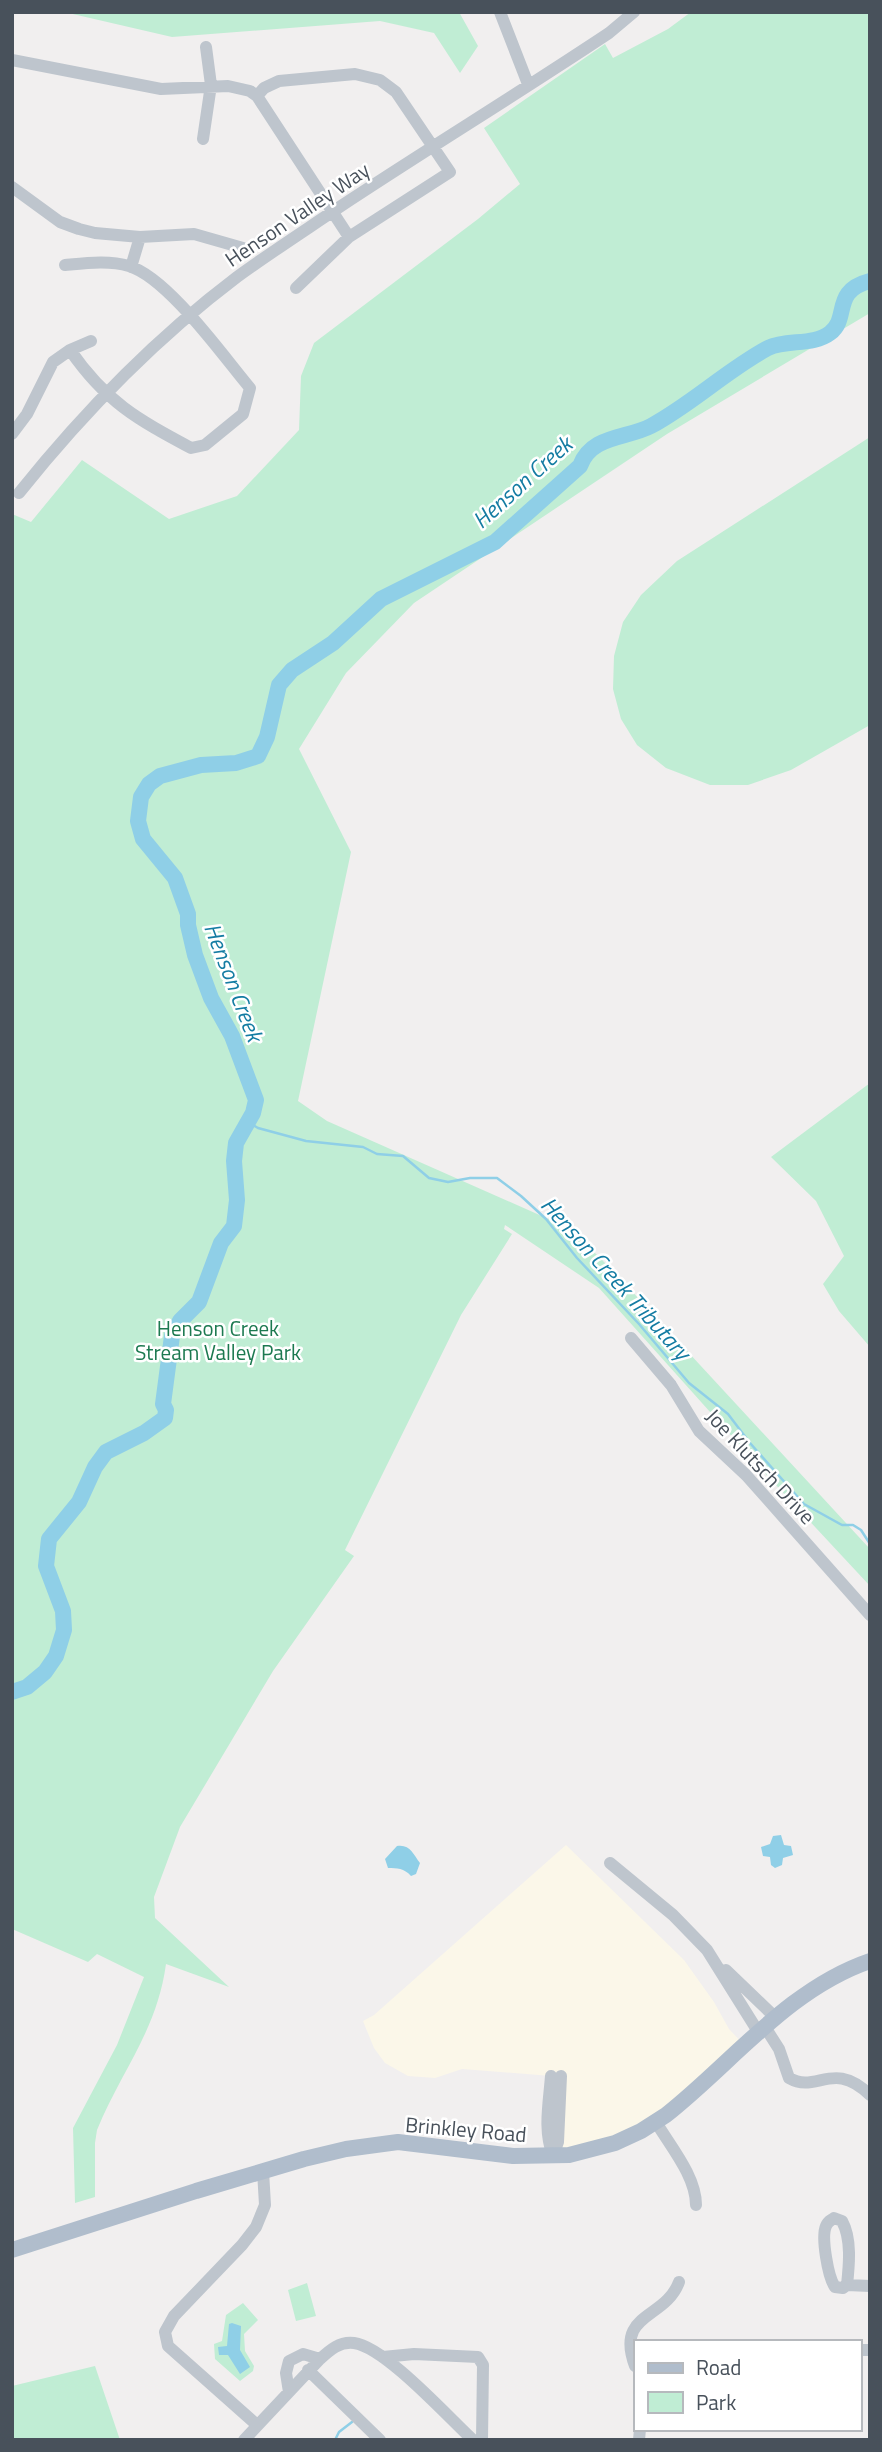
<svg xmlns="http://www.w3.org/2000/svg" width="882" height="2452" font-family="'Titillium Web',sans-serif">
  <rect width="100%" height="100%" fill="#f1efef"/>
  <path fill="#fbf7e9" d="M566,1845L684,1960L714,2002L729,2029L745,2046L656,2122L553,2156L551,2076L462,2069L435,2078L408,2076L385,2063L374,2048L363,2021L374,2015Z"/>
  <path fill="#c0edd4" d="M64,12H459L478,46L460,73L434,33L380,21L172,37Z
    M691,12H870V313L667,434L414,603L346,673L299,749L351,852L298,1101L327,1121L571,1229L615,1273L870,1549V1586L762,1470L599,1288L505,1225L504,1229L512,1234L461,1315L345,1550L354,1556L273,1671L180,1827L154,1897L155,1918L229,1987L166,1964C157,2031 121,2071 97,2130L95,2143V2197L75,2203L73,2128L117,2045L144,1977L97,1954L88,1962L12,1929V514L31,522L82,460L169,519L237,496L299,430L301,376L314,343L478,219L520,184L484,128L605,44L613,58L668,29Z
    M870,437V725L791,770L748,785H710L666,768L637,745L621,719L613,689L614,656L623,622L641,595L677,561Z
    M870,1083V1347L839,1311L823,1284L844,1256L816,1201L771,1157Z
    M307,2283L316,2316L296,2321L288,2290Z
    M243,2303L258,2320L244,2334L245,2351L254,2366L253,2371L240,2381L215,2359L214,2344L222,2341L226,2315Z
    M95,2366L120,2440H12V2386Z"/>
  <path fill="#8fcfe7" d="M781,1835L784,1845L791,1846L793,1855L783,1858L782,1865L775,1868L771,1865L770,1857L763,1856L761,1847L770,1844L773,1836Z
    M397,1846C410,1844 413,1854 420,1863L416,1874L411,1876C404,1868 397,1868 388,1868L385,1859Z
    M232,2323L241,2326L240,2350L250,2367L240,2374L228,2355H219L218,2347L227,2346L229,2324Z"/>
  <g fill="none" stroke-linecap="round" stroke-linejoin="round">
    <path stroke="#8fcfe7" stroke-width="2.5" d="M248,1122L258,1128L306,1141L363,1147L377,1154L403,1156L429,1178L448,1182L470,1178H497L521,1196L546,1219L577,1258L639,1324L689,1383L728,1414L750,1443L804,1504L842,1525H853L861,1530L870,1544
      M335,2440L339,2432L352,2422"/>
    <path stroke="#8fcfe7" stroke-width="16" d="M12,1692L27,1687L45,1672L56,1656L64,1630L63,1611L46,1566L49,1539L79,1502L95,1467L106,1452L144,1433L165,1418L166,1410L163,1404L172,1336L180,1321L199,1302L221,1243L234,1226L237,1200L234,1161L236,1143L253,1113L256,1100L232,1036L211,998L195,955L188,925V914L175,878L143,839L138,821L141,797L149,784L160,776L201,765L236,763L258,756L267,737L279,685L292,670L333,643L381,599L495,542L580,466C591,435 626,439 651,426C692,404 727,370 768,348C787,339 813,346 830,333C850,318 831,291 870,281"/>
    <path stroke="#bec5cd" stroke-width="12" d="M500,12L528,84
      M12,60L161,89L228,86L250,91L257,96L349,237
      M257,96L264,88L279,81L355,74L380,80L396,92L450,172L349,237L296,288
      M203,139L211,85L206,47
      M12,187L60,222L79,229L95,233L140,237L194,234L243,248
      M65,265C86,263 109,260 129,266C168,278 223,356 250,388L243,414L205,445L191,448C137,419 106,402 70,350
      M131,267L140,237
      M12,434L27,414L53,362L70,350L91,341
      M19,493C83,413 155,339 237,277C270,253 304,231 338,208C427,149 519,93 609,33L634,12
      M631,1338L671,1385L699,1431L746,1475L870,1615
      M610,1863L673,1915L707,1950L759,2033
      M726,1970L776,2018
      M765,2027L779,2049L789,2078C817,2094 833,2059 870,2095
      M551,2076C549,2103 543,2130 553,2156
      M656,2122C670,2146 696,2176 696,2205
      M553,2156L558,2142L561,2076
      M834,2218L842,2221C852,2239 849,2266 847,2285L843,2288L835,2287C828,2277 821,2237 826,2226C828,2221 830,2221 834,2218Z
      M847,2285L870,2286
      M859,2350H870
      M383,2357L414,2354L478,2357L483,2365L482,2440
      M635,2366C615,2312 665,2320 679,2282
      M308,2370L380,2440
      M289,2392L286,2373L289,2361L303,2354L320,2359
      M257,2425L168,2346L165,2332L174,2316L242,2245L256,2227L265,2205L263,2171
      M244,2440L320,2359C330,2350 340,2341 354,2343C385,2347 448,2417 473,2440
      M639,2440L640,2429"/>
    <path stroke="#b0bdcc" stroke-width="16" d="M12,2250L196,2191L304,2159L346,2149L398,2142L513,2156L569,2155L615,2143L641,2131L666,2115C732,2063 788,1989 870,1961"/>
  </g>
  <g text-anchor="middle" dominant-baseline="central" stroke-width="5" stroke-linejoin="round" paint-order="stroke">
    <g font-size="21" fill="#48515b" stroke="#fff">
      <text transform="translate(297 214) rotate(-34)">Henson Valley Way</text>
      <text transform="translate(761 1466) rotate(47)">Joe Klutsch Drive</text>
      <text transform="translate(466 2129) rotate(5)">Brinkley Road</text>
    </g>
    <g font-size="21" fill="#1c7950" stroke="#fff">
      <text x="218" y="1328">Henson Creek<tspan x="218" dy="24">Stream Valley Park</tspan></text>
    </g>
    <g font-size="23" font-style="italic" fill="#147ca3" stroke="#fff">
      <text transform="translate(522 482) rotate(-42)">Henson Creek</text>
      <text transform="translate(234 982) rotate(69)">Henson Creek</text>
      <text transform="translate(616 1278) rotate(48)">Henson Creek Tributary</text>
    </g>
  </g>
  <rect width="882" height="2452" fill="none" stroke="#48515b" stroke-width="28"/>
  <rect x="634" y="2340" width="228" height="91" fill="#ffffff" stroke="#b6b9bd" stroke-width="2"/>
  <rect x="648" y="2363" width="35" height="10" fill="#b0bdcc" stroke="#b6b9bd" stroke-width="2"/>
  <text x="696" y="2375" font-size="21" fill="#48515b">Road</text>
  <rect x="648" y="2392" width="35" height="21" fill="#c0edd4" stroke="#b6b9bd" stroke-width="2"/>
  <text x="696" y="2410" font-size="21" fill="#48515b">Park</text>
</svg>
